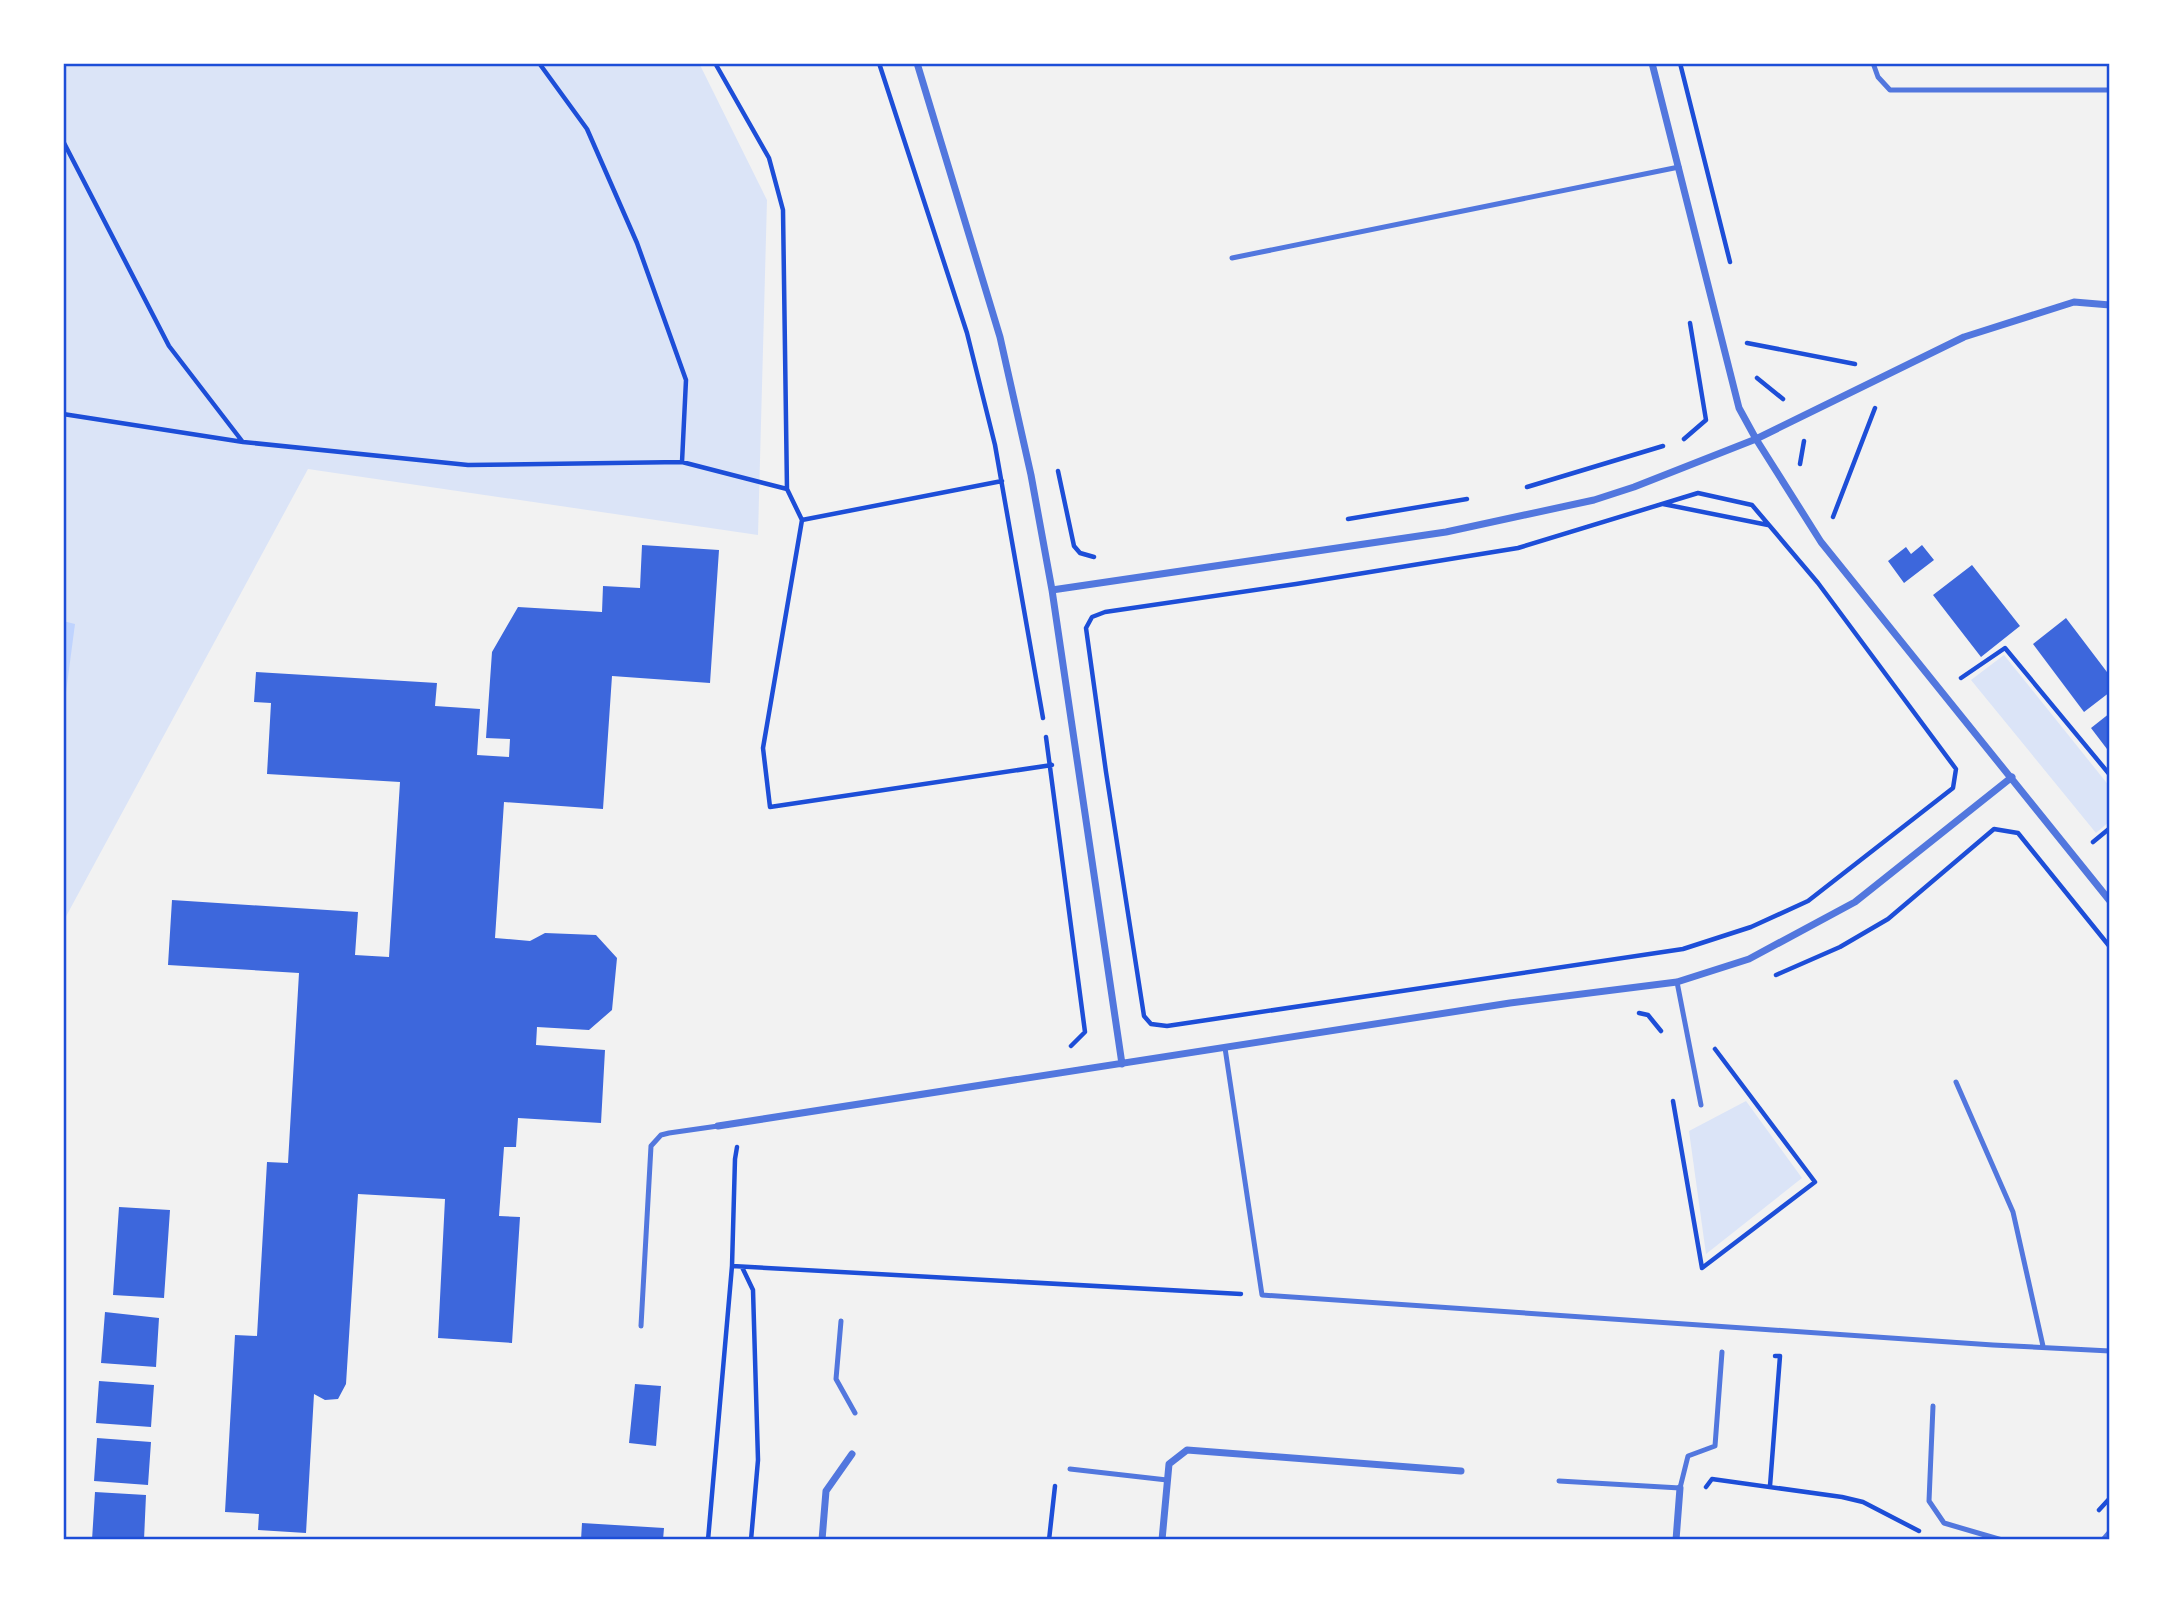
<svg xmlns="http://www.w3.org/2000/svg" width="2173" height="1603" font-family="'Sofia Sans Condensed',sans-serif">
  <rect width="100%" height="100%" fill="#f2f2f2"/>
  <path fill="#dbe4f7" d="M63,63H699L767,200L758,535L308,469L63,922Z
    M2004,655L2110,787V821L2096,833L1971,680Z
    M1746,1101L1802,1178L1706,1254L1689,1131Z"/>
  <path fill="#bfd3fe" d="M63,621L75,624L66,692H63Z"/>
  <path fill="#3d67dc" d="M642,545L719,550L710,683L612,676L603,809L504,802L495,938L530,941L545,933L596,935L617,958L612,1010L589,1030L537,1027L536,1045L605,1050L601,1123L518,1118L516,1147H504L499,1216L520,1217L512,1343L438,1338L445,1199L358,1194L346,1384L338,1399L325,1400L314,1394L306,1533L258,1530L259,1514L225,1512L235,1335L257,1336L267,1162L288,1163L299,973L168,965L172,900L358,912L355,955L389,957L400,782L267,774L271,703L254,702L256,672L437,683L435,706L480,709L477,755L509,757L510,739L486,738L492,652L518,607L602,612L603,586L640,588Z
    M1922,545L1934,560L1904,583L1888,561L1906,547L1911,554Z
    M1972,565L2020,626L1981,657L1933,595Z
    M2066,618L2110,676V692L2084,712L2033,644Z
    M2110,713V753L2091,728Z
    M119,1207L170,1210L164,1298L113,1295Z
    M105,1312L159,1318L156,1367L101,1363Z
    M99,1381L154,1385L151,1427L96,1423Z
    M635,1384L661,1386L656,1446L629,1443Z
    M97,1438L151,1442L148,1485L94,1481Z
    M95,1492L146,1495L144,1540H92Z
    M582,1523L664,1528L663,1540H581Z"/>
  <g fill="none" stroke-linecap="round" stroke-linejoin="round">
    <path stroke="#1d4ed8" stroke-width="4.5" d="M539,63L587,129L637,243L686,380L682,462
      M715,63L769,158L783,210L787,489L802,520
      M879,63L967,333L995,445L1043,718
      M1680,63L1730,262
      M63,141L169,346L242,441
      M1747,343L1855,364
      M1757,378L1783,399
      M63,414L243,442L468,465L682,462L787,489
      M1684,439L1706,420L1690,323
      M1800,464L1804,441
      M1058,471L1074,546L1080,553L1094,557
      M1002,481L802,520L763,748L770,807L1052,765
      M1527,487L1663,446
      M1698,493L1752,505L1818,583L1956,769L1953,788L1808,901L1751,927L1683,949L1167,1026L1151,1024L1144,1016L1106,772L1086,628L1092,617L1105,612L1296,584L1518,548Z
      M1663,504L1768,525
      M1833,517L1875,408
      M1348,519L1467,499
      M1961,678L2005,648L2110,775
      M1046,737L1085,1032L1071,1046
      M2093,842L2110,828
      M1776,975L1840,947L1888,919L1994,829L2018,833L2110,947
      M1639,1013L1648,1015L1661,1031
      M1673,1101L1702,1268L1815,1182L1715,1049
      M732,1266L1241,1294
      M742,1267L753,1290L758,1460L751,1540
      M1770,1486L1780,1356H1775
      M1706,1487L1712,1479L1842,1497L1863,1502L1919,1531
      M2099,1510L2110,1498
      M708,1540L732,1266L735,1159L737,1147
      M1049,1540L1055,1486"/>
    <path stroke="#5277de" stroke-width="5" d="M1873,63L1878,77L1890,90H2110
      M1232,258L1679,167
      M1677,982L1701,1105
      M1225,1048L1262,1295L1993,1345L2110,1351
      M1956,1082L2013,1212L2043,1346
      M841,1321L836,1379L855,1413
      M641,1326L651,1146L661,1135L669,1133L718,1126
      M1933,1406L1929,1501L1944,1523L2002,1540
      M1070,1469L1167,1480
      M1559,1481L1680,1488L1688,1456L1715,1446L1722,1352"/>
    <path stroke="#5277de" stroke-width="7" d="M917,63L1000,337L1031,475L1052,590L1122,1064
      M1652,63L1739,408L1756,439L1821,542L2110,901
      M1052,590L1446,532L1594,500L1634,487L1756,439L1964,337L2074,302L2110,305
      M718,1126L1510,1003L1677,982L1749,959L1855,902L2012,777
      M822,1540L826,1491L852,1454
      M1162,1540L1169,1464L1187,1450L1461,1471
      M1676,1540L1680,1488
      M2104,1540L2110,1533"/>
  </g>
  <rect width="2173" height="1603" fill="none" stroke="#ffffff" stroke-width="130"/>
  <rect x="65" y="65" width="2043" height="1473" fill="none" stroke="#1d4ed8" stroke-width="2.5"/>
</svg>
